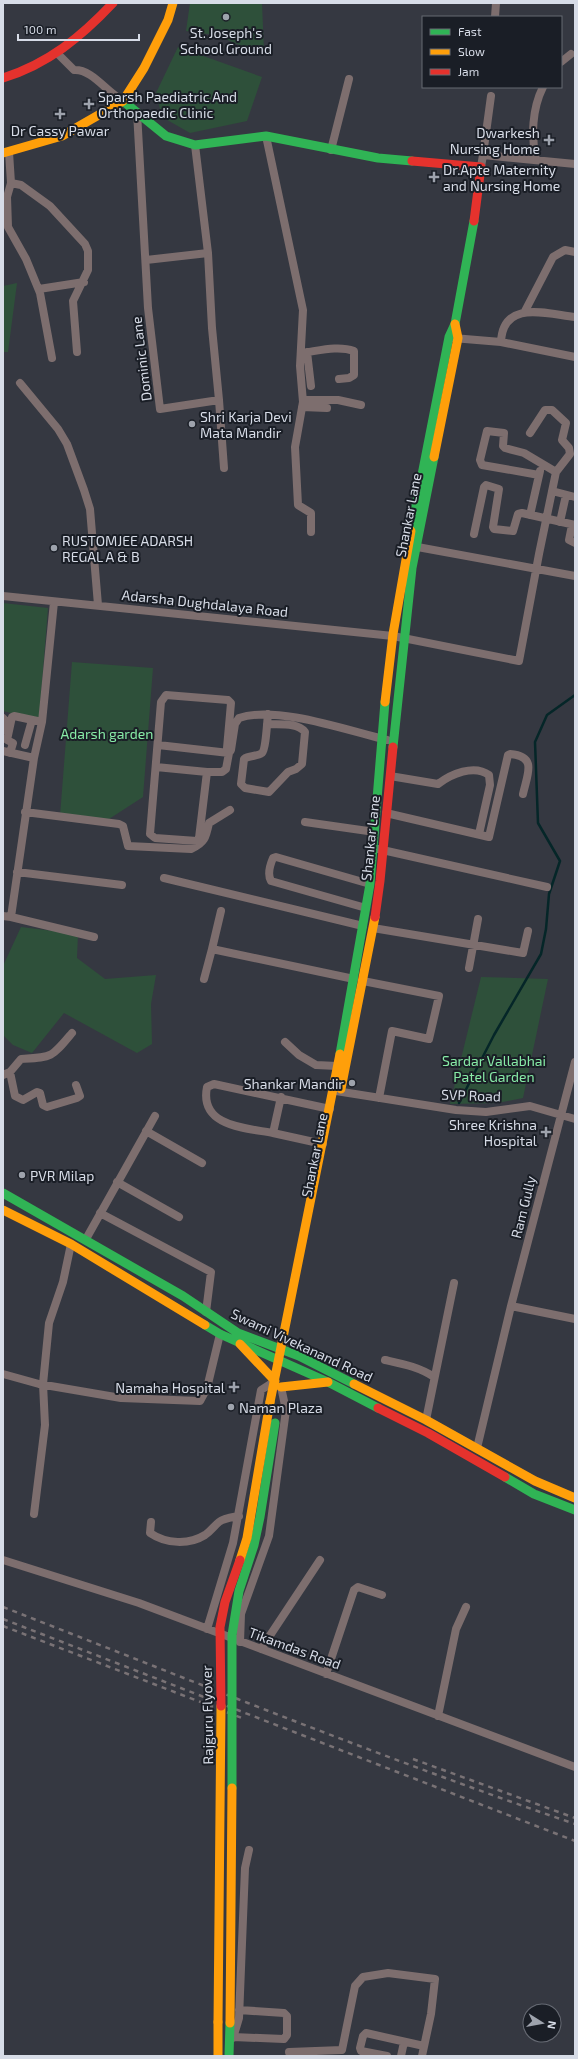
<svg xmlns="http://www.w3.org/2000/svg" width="578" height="2059" font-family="'Exo 2',sans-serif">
  <rect width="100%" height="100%" fill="#353841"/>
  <path fill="#2e503a" d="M190,3H262L264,51L256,52L216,35L186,31Z
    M178,47L262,77L247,121L190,133L162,117L156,93Z
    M17,283L8,352H3V286Z
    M3,603L48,608L39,720L3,711Z
    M72,662L153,668L143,797L109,819L60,816Z
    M21,927L78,934L77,958L105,979L156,975L151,1004L152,1044L137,1053L64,1013L32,1053L13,1045L3,1035V966Z
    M481,977L548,979L523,1098L498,1103L450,1104Z"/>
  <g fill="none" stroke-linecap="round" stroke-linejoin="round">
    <path stroke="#052628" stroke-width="2.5" d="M459,1103L494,1035L541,954L546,929L549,894L560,861L538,823L535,742L547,715L575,695"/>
    <path stroke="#7d6e6e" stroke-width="8" d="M495,17L496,3
      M57,53L74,70C90,69 103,87 116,96
      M561,62L571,54
      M137,112L148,308L160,409L219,400L212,328L208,253L195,145
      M266,136L303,310L300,366L303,402L295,447L298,505L311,513V532
      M331,150L349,79
      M9,152L11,183L7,197L8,227L26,259L40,293L52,358
      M483,155L491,96
      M536,160C531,136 532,109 543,87
      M481,167L483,155L575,164
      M11,183L21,185L50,206L85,244L88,251V270L73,301L77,352
      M146,260L208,253
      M39,289L84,282
      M525,311L553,257L565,250L575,252
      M453,338L501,342L575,357
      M501,342C503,299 547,314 575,317
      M307,352L311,386
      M301,353C318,351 338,345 354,351V375L349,378L339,379
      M20,383L58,429L67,444L84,490L90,509L98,605
      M219,400L224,468
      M303,400H338L361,405
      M302,407L327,408
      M539,475L482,465L480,460L487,431L504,433L503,446L505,448L524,453L556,472
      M552,491L575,497
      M530,515L540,471
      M560,522L566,495
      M572,525L569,540L575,543
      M474,534L484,487L486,485L499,489L493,527L494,529L513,531L518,514L522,513L575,525
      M412,546L575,576
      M3,596L393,636L519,661L539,554L556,472L570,454L569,448L562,440L566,423L552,410H545L530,433
      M3,718L5,720L3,730
      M267,724C279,725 297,722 305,732L302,764L296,769L288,772L269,792L245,788L241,784L244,759C249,755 257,757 262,753C266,749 267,722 268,714
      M25,745L32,720
      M158,745L229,753L227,748L231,703L228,700L166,695L161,702L150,834L155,838L197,841L199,838L207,772H222L226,769L229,753L231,750L235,724L239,718C276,705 349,731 387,740
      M3,751L34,758L11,917L3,916
      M10,753L13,743L7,740L12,717L14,716L42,722
      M34,758L42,722L54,602
      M156,767L207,772
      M390,776L438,784C451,774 474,764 489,775L490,785L479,834
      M25,812L119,824L123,826L128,846L191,849C205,843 206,837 209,823L230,810
      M386,813L489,837L508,755L510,754C538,756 527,775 523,794
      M305,822L375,832
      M378,849L547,887
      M17,872L122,885
      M164,878L363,926
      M366,908L271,881C267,874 270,865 273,858L276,857L370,884
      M221,911L212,949L354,979
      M11,917L94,937
      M373,928L523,953L528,931
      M469,968L478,919
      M204,979L212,949
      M363,981L439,996L429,1039L392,1031L379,1098
      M285,1042L299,1055L316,1065L337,1066
      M10,1072L15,1096L23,1100L37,1092L40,1093L43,1105L47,1107L77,1098L80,1096L76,1085
      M3,1075L10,1072L21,1059C53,1057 51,1058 72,1033
      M336,1091L456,1110L486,1112L530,1106L575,1119
      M281,1097L273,1133C246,1128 199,1127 207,1087L214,1084L330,1109
      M146,1131L202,1163
      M273,1133L323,1144
      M117,1182L179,1217
      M100,1213L211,1272L206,1312
      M86,1239L155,1116
      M511,1306L575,1319
      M385,1360C403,1364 419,1367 434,1377
      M3,1374L39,1384L121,1398L200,1401L207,1388L220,1334
      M426,1420L454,1283
      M477,1448L511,1306L575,1062
      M34,1514L45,1425L43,1384L49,1323L63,1282L71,1244
      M151,1522L150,1533C166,1544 189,1545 205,1535C211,1531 214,1526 219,1522C224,1518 234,1517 239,1516
      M3,1560L139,1603L575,1767
      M207,1629L233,1543L261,1390L275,1381
      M240,1642L241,1614L269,1536L286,1410L281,1387
      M261,1649L320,1560
      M326,1674L354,1590L358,1587L382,1595
      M438,1716L456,1629L466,1607
      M233,2037L284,2039L287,2035V2016L284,2013L239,2010
      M233,2038L239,2018L245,1868L249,1850
      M289,2052L342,2050L355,1986L363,1977L388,1973L435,1979L431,2014L422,2056
      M387,2056L361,2051L360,2048L363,2036L366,2033L424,2046
      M401,2056L404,2042"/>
    <path stroke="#30b455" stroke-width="9" d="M123,101L166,136L195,145L266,136L378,158L412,161
      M411,531L449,337L455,324L474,221
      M393,747L412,568L434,457
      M340,1054L370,884L385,702
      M3,1193L183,1296L238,1333L299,1356L354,1384
      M205,1325L220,1334L328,1382L378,1408
      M505,1477L534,1494L575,1510
      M229,2056L230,2023"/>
    <path stroke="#ff9f0a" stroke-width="9" d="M3,153L62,136L123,101L144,68L168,20L173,3
      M434,457L458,338L455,324
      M385,702L393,634L411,531
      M341,1089L375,917
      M3,1210L71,1244L205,1325
      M240,1344L275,1381
      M354,1384L426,1420L535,1481L575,1498
      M281,1387L328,1382
      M270,1402L340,1054
      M218,2022V2056"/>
    <path stroke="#e5322d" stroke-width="9" d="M3,78C48,64 81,37 113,3
      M412,161L481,167L474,221
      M375,917L380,881L393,747
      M378,1408L428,1433L505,1477"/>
    <path stroke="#797275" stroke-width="2.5" stroke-dasharray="5 5" stroke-linecap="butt" d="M3,1607C193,1681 382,1758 575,1824
      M3,1619L575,1841
      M3,1626L242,1718
      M413,1759L575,1818"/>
    <path stroke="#30b455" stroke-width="9" d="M232,1788V1635L239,1591L254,1545L260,1517L275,1423"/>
    <path stroke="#ff9f0a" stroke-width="9" d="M240,1560L247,1538L270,1402
      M218,2022L221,1706
      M230,2023L232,1788"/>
    <path stroke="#e5322d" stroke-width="9" d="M221,1706L220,1627L225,1602L240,1560"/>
  </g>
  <g fill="#9ea3ad" stroke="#1a1e26" stroke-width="1.5">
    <circle cx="226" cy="17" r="4"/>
    <path d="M87 98h4v4h4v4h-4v4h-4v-4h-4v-4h4z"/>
    <path d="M58 108h4v4h4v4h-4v4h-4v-4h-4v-4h4z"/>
    <path d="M547 134h4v4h4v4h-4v4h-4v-4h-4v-4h4z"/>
    <path d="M432 171h4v4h4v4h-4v4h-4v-4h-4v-4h4z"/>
    <circle cx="192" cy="424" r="4"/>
    <circle cx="54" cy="548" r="4"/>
    <circle cx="352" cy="1083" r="4"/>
    <path d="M544 1126h4v4h4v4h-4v4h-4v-4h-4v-4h4z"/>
    <circle cx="22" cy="1175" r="4"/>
    <path d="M232 1381h4v4h4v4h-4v4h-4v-4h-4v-4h4z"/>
    <circle cx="231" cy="1407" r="4"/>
  </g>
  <g text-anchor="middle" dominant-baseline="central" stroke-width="4" stroke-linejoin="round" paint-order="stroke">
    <g font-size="14" fill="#d7dce7" stroke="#1a1e26" text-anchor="start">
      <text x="226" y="32" text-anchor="middle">St. Joseph's<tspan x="226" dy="16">School Ground</tspan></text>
      <text x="98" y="96">Sparsh Paediatric And<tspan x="98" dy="16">Orthopaedic Clinic</tspan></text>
      <text x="60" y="130" text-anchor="middle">Dr Cassy Pawar</text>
      <text x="540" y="132" text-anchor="end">Dwarkesh<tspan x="540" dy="16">Nursing Home</tspan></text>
      <text x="443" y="169">Dr.Apte Maternity<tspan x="443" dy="16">and Nursing Home</tspan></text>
      <text x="200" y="416">Shri Karja Devi<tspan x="200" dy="16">Mata Mandir</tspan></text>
      <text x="62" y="540">RUSTOMJEE ADARSH<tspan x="62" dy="16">REGAL A &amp; B</tspan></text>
      <text x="344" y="1083" text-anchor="end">Shankar Mandir</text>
      <text x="537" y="1124" text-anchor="end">Shree Krishna<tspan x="537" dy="16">Hospital</tspan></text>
      <text x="30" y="1175">PVR Milap</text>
      <text x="225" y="1387" text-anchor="end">Namaha Hospital</text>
      <text x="239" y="1407">Naman Plaza</text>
    </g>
    <g font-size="14" fill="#d7dce7" stroke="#1a1e26">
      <text transform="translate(141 359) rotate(-97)">Dominic Lane</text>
      <text transform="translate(408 515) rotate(-79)">Shankar Lane</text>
      <text transform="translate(205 603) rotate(6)">Adarsha Dughdalaya Road</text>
      <text transform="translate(370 838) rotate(-84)">Shankar Lane</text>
      <text transform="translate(471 1095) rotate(2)">SVP Road</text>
      <text transform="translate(314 1155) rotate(-79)">Shankar Lane</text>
      <text transform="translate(523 1207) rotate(-76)">Ram Gully</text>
      <text transform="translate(302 1345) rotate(25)">Swami Vivekanand Road</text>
      <text transform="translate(295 1648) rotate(20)">Tikamdas Road</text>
      <text transform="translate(207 1715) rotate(-91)">Rajguru Flyover</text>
    </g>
    <g font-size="14" fill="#87eaa6" stroke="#1a1e26">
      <text x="107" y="733">Adarsh garden</text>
      <text x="494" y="1060">Sardar Vallabhai<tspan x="494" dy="16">Patel Garden</tspan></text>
    </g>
  </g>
  <rect width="578" height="2059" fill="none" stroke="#d7dce7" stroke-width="8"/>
  <rect x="422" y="16" width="140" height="72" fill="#1a1e26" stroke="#666a73"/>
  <rect x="430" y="29" width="20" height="6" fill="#30b455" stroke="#666a73"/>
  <text x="458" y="36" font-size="12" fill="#d7dce7">Fast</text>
  <rect x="430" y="49" width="20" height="6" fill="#ff9f0a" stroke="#666a73"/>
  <text x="458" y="56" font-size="12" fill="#d7dce7">Slow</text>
  <rect x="430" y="69" width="20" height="6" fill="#e5322d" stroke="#666a73"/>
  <text x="458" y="76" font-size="12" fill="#d7dce7">Jam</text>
  <g transform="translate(542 2023) rotate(101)"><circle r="19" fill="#1a1e26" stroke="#666a73"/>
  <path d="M0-3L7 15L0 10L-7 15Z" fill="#9ea3ad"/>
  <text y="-6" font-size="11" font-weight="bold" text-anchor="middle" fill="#d7dce7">N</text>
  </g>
  <path d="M18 34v6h121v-6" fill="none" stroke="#d7dce7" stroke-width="2"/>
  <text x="24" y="34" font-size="12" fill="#d7dce7" stroke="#1a1e26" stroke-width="3" paint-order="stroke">100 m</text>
</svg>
